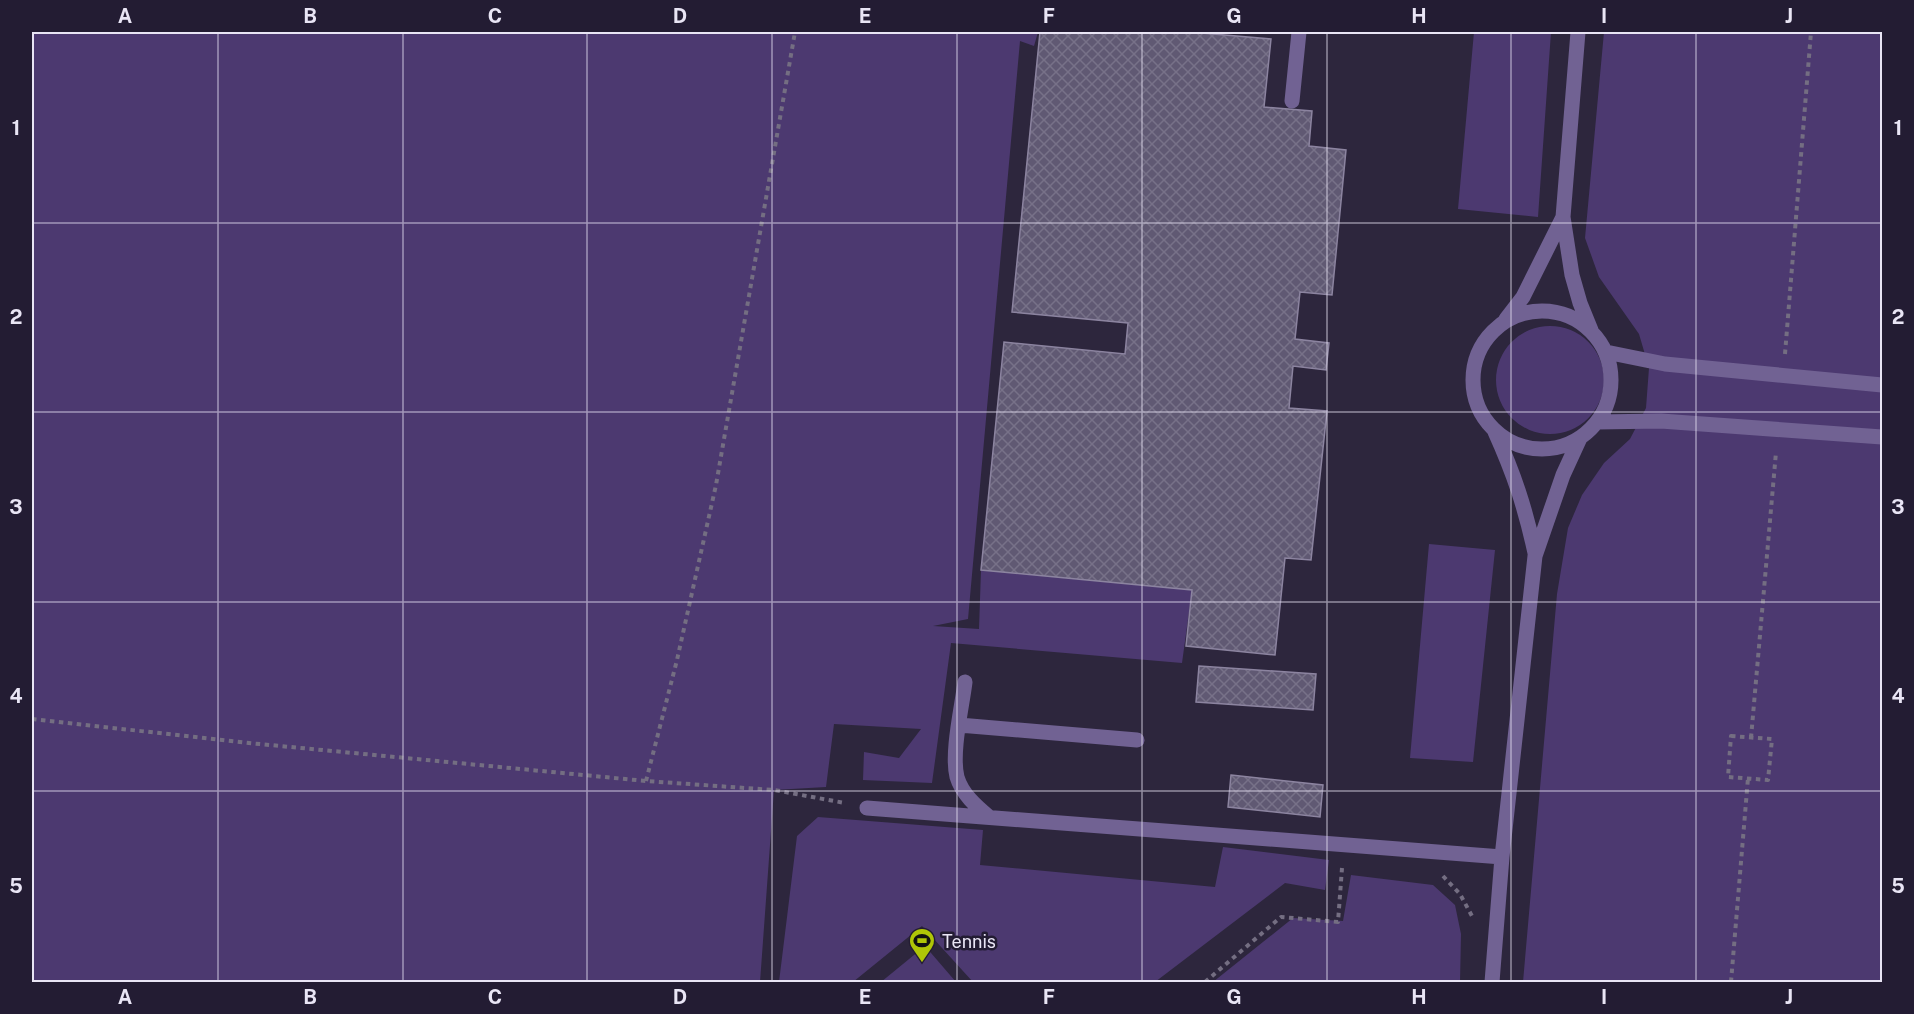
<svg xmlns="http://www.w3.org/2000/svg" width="1914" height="1014" font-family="'Public Sans',sans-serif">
  <defs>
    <pattern id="building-cross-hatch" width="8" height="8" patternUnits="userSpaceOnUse" patternTransform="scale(1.5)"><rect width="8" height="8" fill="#605973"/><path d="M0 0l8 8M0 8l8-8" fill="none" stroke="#777188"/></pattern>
  </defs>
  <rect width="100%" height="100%" fill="#2d263d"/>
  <path fill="#4c3970" d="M32,32H1038L1034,46L1020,41L968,619L933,626L979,629L981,570L1192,590L1182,663L951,643L932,783L863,780L864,752L899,758L921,729L834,724L826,787L774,790L760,982H32Z
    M1474,32H1551L1538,217L1458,209Z
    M1604,32H1882V982H1523L1557,594L1568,528L1582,495L1604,463L1630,439L1646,408L1649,368L1639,334L1599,277L1585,238Z
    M1496 380a54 54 0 1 1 108 0a54 54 0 1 1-108 0Z
    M1429,544L1495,550L1473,762L1410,758Z
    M818,817L983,830L980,865L1215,887L1223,847L1329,860L1325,890L1285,883L1155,982H973L922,926L853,982H779L797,836Z
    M1351,875L1433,885L1455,905L1461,934L1460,982H1213L1293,918L1343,921Z
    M925,946L956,982H881Z"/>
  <path fill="url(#building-cross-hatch)" stroke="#8c84a0" stroke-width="1.5" d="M1040,32H1190L1271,39L1264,107L1312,111L1309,146L1346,150L1332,295L1300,292L1295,339L1329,343L1326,370L1293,366L1289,408L1327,411L1311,560L1285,558L1275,655L1186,646L1192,590L981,570L1004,342L1125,354L1128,323L1012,312Z
    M1199,666L1316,674L1313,710L1196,702Z
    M1231,775L1323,785L1320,817L1228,807Z"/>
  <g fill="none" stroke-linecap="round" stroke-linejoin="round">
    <path stroke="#746e82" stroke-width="4" stroke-dasharray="4.5 4.5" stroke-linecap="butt" d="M1785,354L1811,32
      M32,719L249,743L646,781L774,790L845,803
      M1731,736L1772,739L1768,780L1728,777Z
      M1751,738L1776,452
      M646,781L677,660L716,485L795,32
      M1443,876L1460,894L1473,918
      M1205,982L1281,917L1338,922L1342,868
      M1731,982L1748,778"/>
    <path stroke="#716293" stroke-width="15" d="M1578,32L1563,217L1572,275L1580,303L1591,330
      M1292,101L1299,32
      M1473 380a69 69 0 1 1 138 0a69 69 0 1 1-138 0Z
      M1506,319L1523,297L1563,217
      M1606,352L1665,364L1882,385
      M1597,422L1661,421L1882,437
      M1495,432C1514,474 1525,507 1535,553
      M965,682C962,707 951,753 957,777C962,794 976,806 989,817
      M959,725L1137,740
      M867,808L1502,857
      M1492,982L1502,857L1535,556L1563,475L1580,438"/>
  </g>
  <path fill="none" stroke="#e9e5f5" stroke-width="1.5" stroke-opacity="0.55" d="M218,32V982M403,32V982M587,32V982M772,32V982M957,32V982M1142,32V982M1327,32V982M1511,32V982M1696,32V982M32,223H1882M32,412H1882M32,602H1882M32,791H1882"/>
  <defs>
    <symbol id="stadium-pin" viewBox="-11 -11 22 30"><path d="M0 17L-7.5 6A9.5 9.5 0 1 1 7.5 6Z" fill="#afc507" stroke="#231c33"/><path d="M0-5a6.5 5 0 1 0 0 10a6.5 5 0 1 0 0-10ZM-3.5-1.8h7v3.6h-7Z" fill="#111"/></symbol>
  </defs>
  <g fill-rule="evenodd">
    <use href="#stadium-pin" x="907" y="926" width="30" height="40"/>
  </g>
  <g text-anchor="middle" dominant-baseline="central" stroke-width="5" stroke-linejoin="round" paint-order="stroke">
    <g font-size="18" fill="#e9e5f5" stroke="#231c33" text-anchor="start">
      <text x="942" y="941">Tennis</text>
    </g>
  </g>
  <rect width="1914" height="1014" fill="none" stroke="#231c33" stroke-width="66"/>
  <rect x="33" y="33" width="1848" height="948" fill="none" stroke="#e9e5f5" stroke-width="2"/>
  <g font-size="20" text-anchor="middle" font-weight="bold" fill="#e9e5f5">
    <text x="125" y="23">A</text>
    <text x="310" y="23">B</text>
    <text x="495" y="23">C</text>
    <text x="680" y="23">D</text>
    <text x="865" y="23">E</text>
    <text x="1049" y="23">F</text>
    <text x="1234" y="23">G</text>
    <text x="1419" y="23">H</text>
    <text x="1604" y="23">I</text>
    <text x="1789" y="23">J</text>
    <text x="16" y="135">1</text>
    <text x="1898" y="135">1</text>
    <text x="16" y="324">2</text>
    <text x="1898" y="324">2</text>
    <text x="16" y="514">3</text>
    <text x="1898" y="514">3</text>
    <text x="16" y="703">4</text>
    <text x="1898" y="703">4</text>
    <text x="16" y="893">5</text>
    <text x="1898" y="893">5</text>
    <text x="125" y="1004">A</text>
    <text x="310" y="1004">B</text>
    <text x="495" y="1004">C</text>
    <text x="680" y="1004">D</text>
    <text x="865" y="1004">E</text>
    <text x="1049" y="1004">F</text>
    <text x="1234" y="1004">G</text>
    <text x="1419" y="1004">H</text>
    <text x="1604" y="1004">I</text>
    <text x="1789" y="1004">J</text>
  </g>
</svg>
